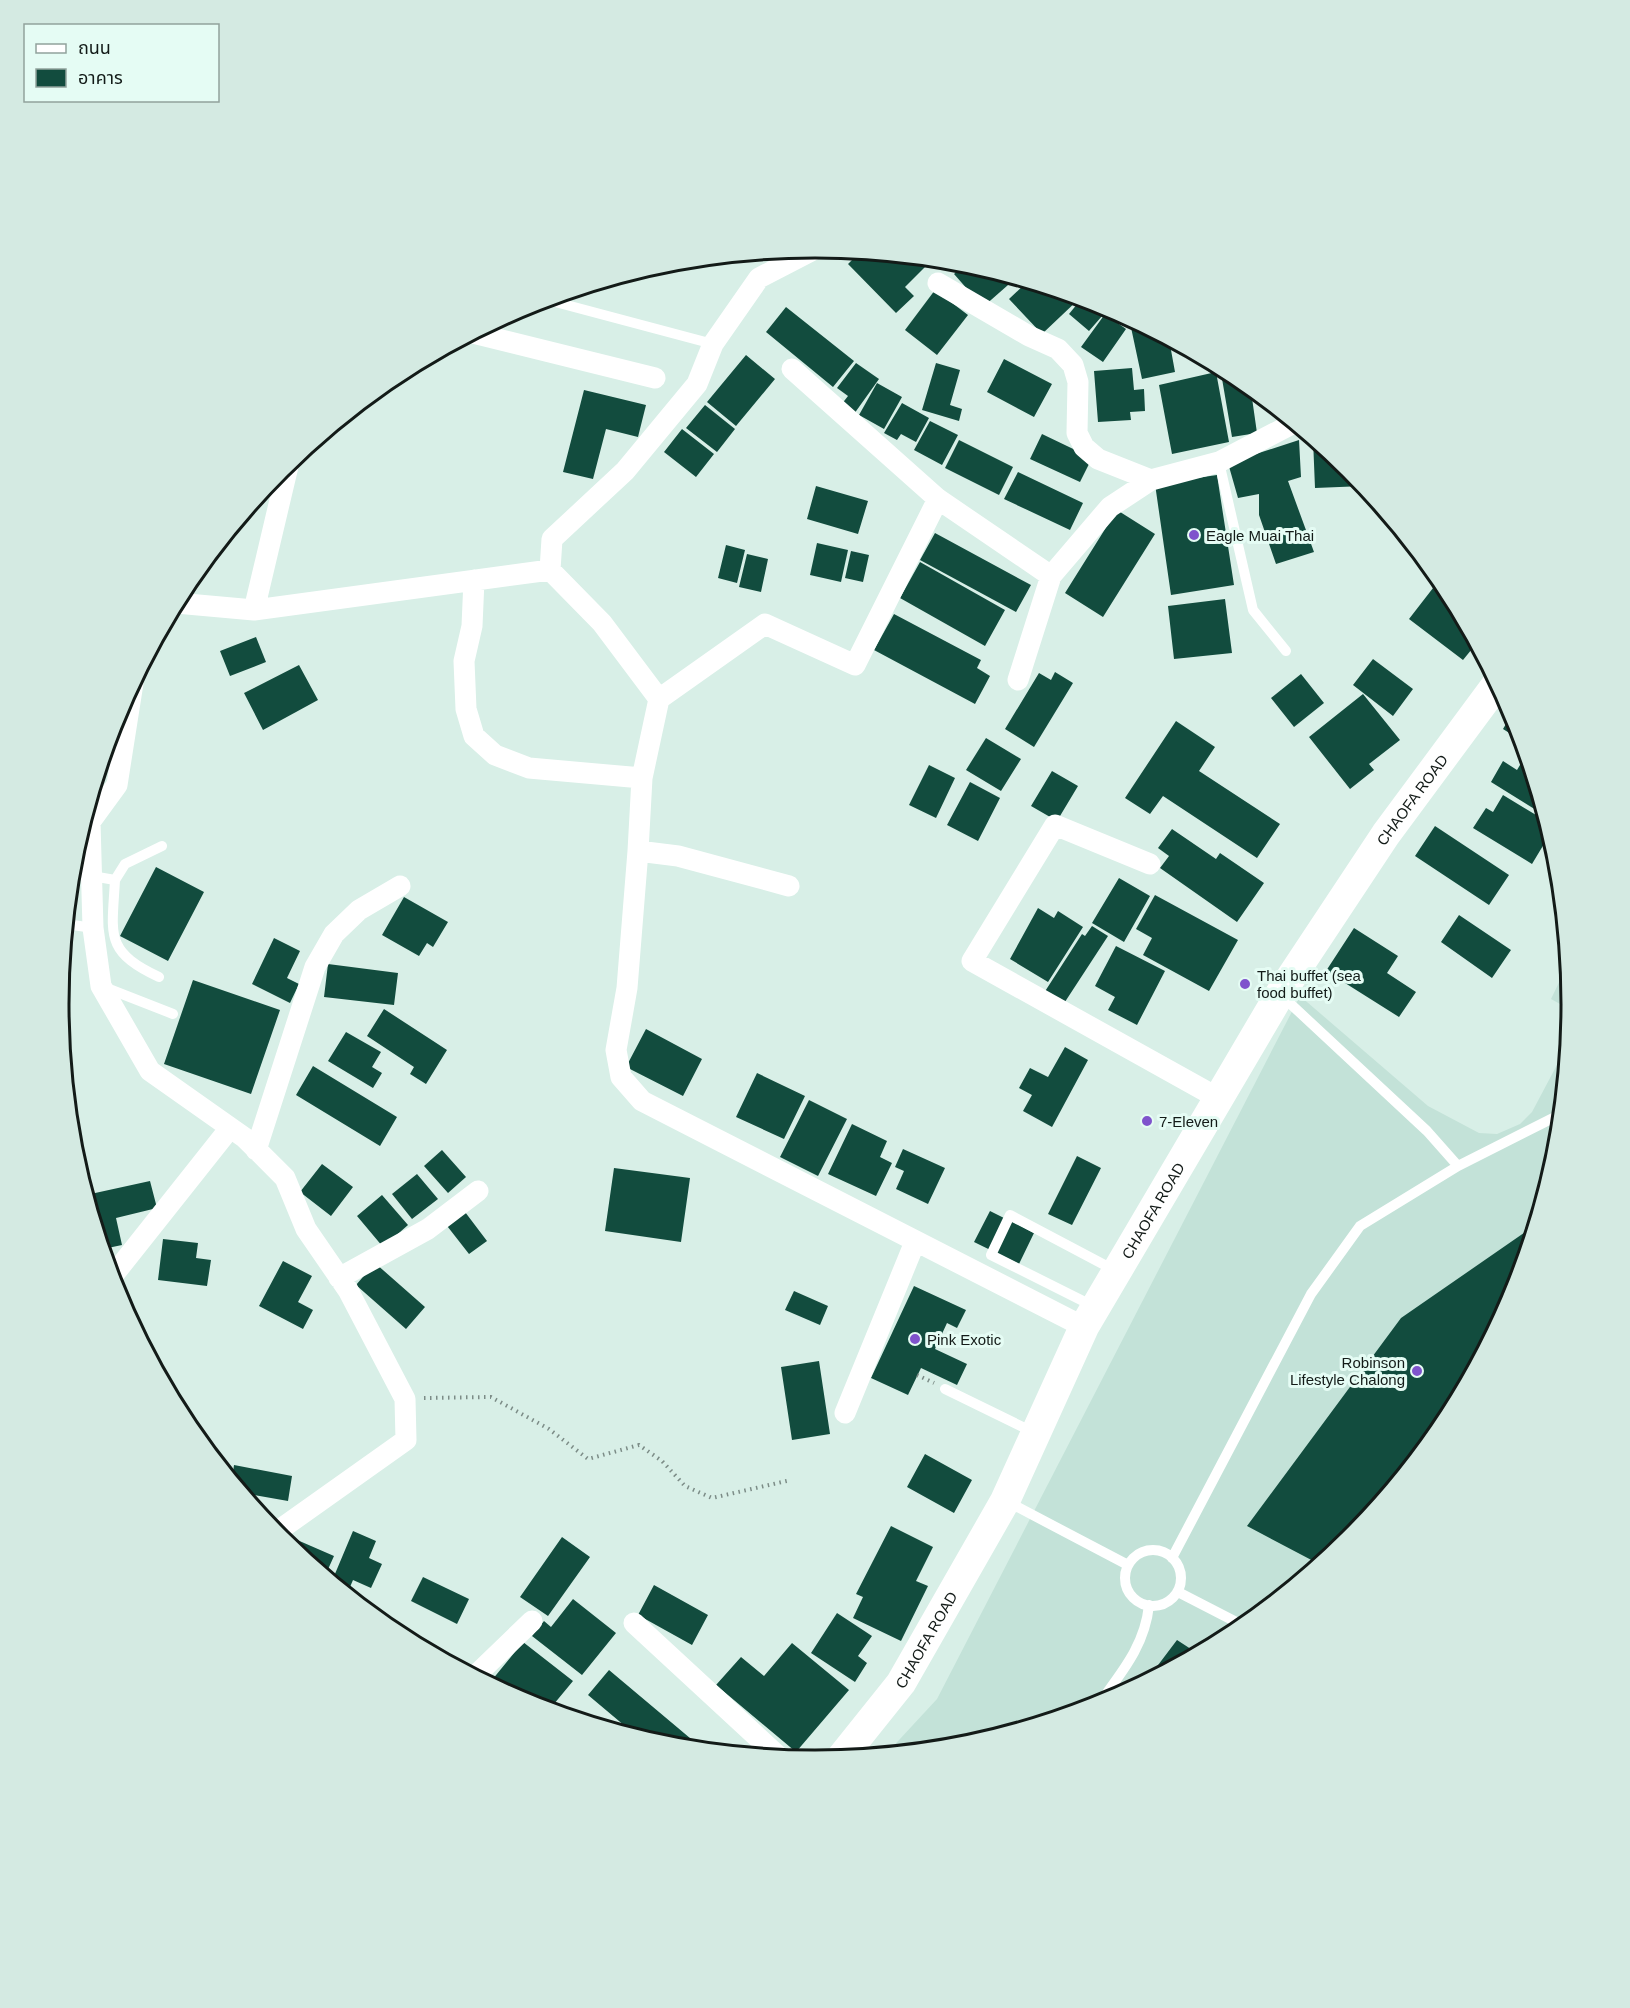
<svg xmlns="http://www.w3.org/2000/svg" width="1630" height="2008" font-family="Arial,'Noto Sans Thai',sans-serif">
  <rect width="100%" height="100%" fill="#d8efe7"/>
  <path fill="#c3e2d8" d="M1568,964L1571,1004V1010L1551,999Z
    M1300,996L1428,1106L1479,1133L1497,1134L1520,1124L1532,1112L1567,1046L1557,1152L1514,1294L1350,1539L1235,1633L1104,1703L962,1746L887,1753L937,1699Z"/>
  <path fill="#124c3e" d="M860,252L920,258L927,265L905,287L914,296L896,313L848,264Z
    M966,263L1016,278L983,307L954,274Z
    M1027,282L1080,298L1042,334L1009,299Z
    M935,290L968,315L937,355L905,330Z
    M1082,298L1109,308L1089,331L1069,314Z
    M786,307L854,361L833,387L766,332Z
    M1105,314L1126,329L1103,362L1081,347Z
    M1129,318L1169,339L1175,372L1142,379Z
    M746,355L775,379L736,426L707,402Z
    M1004,359L1052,384L1034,417L987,392Z
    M856,363L879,379L854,414L841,405L848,396L837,388Z
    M936,363L960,370L950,405L962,409L959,421L922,410Z
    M1220,367L1236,375L1261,396L1252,398L1257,433L1232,437Z
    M1132,368L1134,390L1144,389L1145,411L1130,412L1131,420L1098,422L1094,371Z
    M1216,372L1229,442L1172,454L1159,385Z
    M877,383L902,397L884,429L859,415Z
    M584,390L646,405L638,437L606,429L593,479L563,472Z
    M902,403L929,418L916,442L901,434L897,440L884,433Z
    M705,405L735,429L717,452L686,428Z
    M930,421L958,435L942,465L914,450Z
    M682,429L714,454L696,477L664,452Z
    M1042,434L1092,458L1080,482L1030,459Z
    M1313,439L1350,469L1364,486L1315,488Z
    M959,440L1013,467L999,495L945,468Z
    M1299,440L1301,477L1288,481L1314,552L1276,564L1259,515V494L1238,498L1228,463Z
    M1018,472L1083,503L1070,530L1004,499Z
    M1217,475L1234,585L1171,595L1155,484Z
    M816,486L868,501L858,534L807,519Z
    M1117,510L1155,534L1103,617L1065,593Z
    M935,533L1031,585L1016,612L920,560Z
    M817,543L848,550L841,582L810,575Z
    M726,545L745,550L737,583L718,578Z
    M851,551L869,555L863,582L845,578Z
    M747,554L768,559L761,592L739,587Z
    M920,562L1005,610L985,646L900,598Z
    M1440,579L1476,644L1463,660L1409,619Z
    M1225,599L1232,653L1174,659L1168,606Z
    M894,614L981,660L977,668L990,676L975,704L874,650Z
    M256,637L266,662L230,676L220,651Z
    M1373,659L1413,689L1393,716L1353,685Z
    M299,665L318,700L263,730L244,693Z
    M1055,672L1073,683L1034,747L1005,729L1039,673L1051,680Z
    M1301,674L1324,703L1294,727L1271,698Z
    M1363,694L1400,740L1369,764L1374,770L1350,789L1309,737Z
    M1513,712L1514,715L1522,741L1503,729Z
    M1176,721L1215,747L1199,771L1280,824L1257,858L1163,796L1150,814L1125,798Z
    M986,738L1021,759L1001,791L966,770Z
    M1526,755L1544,815L1491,782L1503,761L1517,770Z
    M929,765L955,778L936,818L909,805Z
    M1052,771L1078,786L1057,821L1031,806Z
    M970,782L1000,798L978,841L947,825Z
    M1503,795L1546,821L1550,834L1532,864L1473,828L1486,808L1493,812Z
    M1435,826L1509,875L1489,905L1415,856Z
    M1172,829L1216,859L1220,853L1264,883L1237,922L1160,868L1169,856L1158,848Z
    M156,867L204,892L168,961L120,936Z
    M1119,878L1150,896L1124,942L1092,923Z
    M1155,895L1238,940L1209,991L1143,955L1152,938L1136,929Z
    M404,897L448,922L433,947L427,943L419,956L382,935Z
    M1038,908L1054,918L1058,911L1083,927L1048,982L1010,959Z
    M1459,915L1511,950L1492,978L1441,942Z
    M1092,926L1108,936L1061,1008L1042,996L1082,934L1085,936Z
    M1354,928L1398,956L1387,973L1416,992L1399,1017L1326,971Z
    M274,938L300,951L287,978L299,984L290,1003L252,984Z
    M1116,946L1165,971L1137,1025L1108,1010L1115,997L1095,986Z
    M328,964L398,973L394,1005L324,997Z
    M193,980L280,1010L251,1094L164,1064Z
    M384,1009L447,1050L426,1084L410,1074L414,1067L367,1036Z
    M646,1029L702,1059L683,1096L626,1067Z
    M346,1032L381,1052L372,1067L382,1073L373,1088L328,1061Z
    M1065,1047L1088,1060L1052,1127L1023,1111L1032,1095L1019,1088L1030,1068L1048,1077Z
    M313,1066L397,1117L380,1146L296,1095Z
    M757,1073L805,1096L784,1139L736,1117Z
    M809,1100L847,1119L818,1176L780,1157Z
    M852,1124L887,1141L880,1157L892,1163L876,1196L828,1174Z
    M903,1149L945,1168L928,1204L896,1189L904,1171L895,1167Z
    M442,1150L466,1177L448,1193L424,1166Z
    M1077,1156L1101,1168L1072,1225L1048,1214Z
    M322,1164L353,1187L331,1216L300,1192Z
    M614,1168L690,1178L681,1242L605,1231Z
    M417,1174L438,1199L412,1219L392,1194Z
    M150,1181L157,1208L116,1218L122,1245L103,1249L86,1195Z
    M382,1195L408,1225L383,1247L357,1216Z
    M462,1208L487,1241L469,1254L444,1222Z
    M990,1211L1034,1233L1019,1264L974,1242Z
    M1534,1226L1514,1294L1444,1425L1350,1539L1319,1564L1247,1526L1401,1318Z
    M163,1239L198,1243L196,1258L211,1260L207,1286L158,1280Z
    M283,1261L312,1276L298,1302L313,1310L303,1329L259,1306Z
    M375,1263L425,1307L406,1329L356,1285Z
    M914,1286L966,1310L957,1328L947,1323L935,1349L967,1364L957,1385L921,1368L908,1395L871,1378Z
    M794,1291L828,1306L820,1325L785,1310Z
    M819,1361L830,1434L792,1440L781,1367Z
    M925,1454L972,1480L954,1513L907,1487Z
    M234,1465L292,1476L288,1501L242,1493L232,1480Z
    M891,1526L933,1547L916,1581L928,1586L901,1641L853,1618L863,1597L856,1594Z
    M353,1531L376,1541L369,1558L382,1564L371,1588L353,1580L347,1594L332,1581Z
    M288,1536L334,1556L325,1576L285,1543Z
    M562,1537L590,1557L548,1616L520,1597Z
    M423,1577L469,1599L457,1624L411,1601Z
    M654,1585L708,1615L692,1645L638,1615Z
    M573,1599L616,1633L582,1675L532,1636L544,1621L551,1627Z
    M837,1613L872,1636L858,1656L867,1663L855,1682L811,1653Z
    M1177,1640L1197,1653L1146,1681Z
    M523,1642L573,1681L549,1710L530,1704L518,1695L516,1698L492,1680Z
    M792,1643L849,1690L796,1752L716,1685L741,1657L764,1676Z
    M609,1670L703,1749L667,1746L638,1737L588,1695Z"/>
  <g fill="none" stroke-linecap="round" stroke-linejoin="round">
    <path stroke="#7c8c87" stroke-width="4" stroke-dasharray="1.5 4.5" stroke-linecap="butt" d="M917,1375L934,1383
      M424,1398L491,1397L549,1429L588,1459L639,1445L662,1461L685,1486L712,1498L791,1480"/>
    <path stroke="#fff" stroke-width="10" d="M544,299L713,344
      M1219,462L1253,610L1286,651
      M92,876L115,880L125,864L162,846
      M115,880C112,935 104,951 159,977
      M66,924L93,928
      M104,987L173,1014
      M1282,996L1427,1131L1458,1166
      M1095,1307L991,1255L1010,1215L1114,1270
      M945,1389L1033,1432
      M1008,1502L1128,1565
      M1125 1578a28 28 0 1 1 56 0a28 28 0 1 1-56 0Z
      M1172,1558L1311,1294L1360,1226L1458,1166L1561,1114
      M1178,1592L1244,1626
      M1098,1705C1121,1673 1145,1646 1149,1605"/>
    <path stroke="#fff" stroke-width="21" d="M938,283L1029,336L1058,349L1073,365L1078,382L1077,433L1084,447L1098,459L1151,480
      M473,333L655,378
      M792,369L938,499L1051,576
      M550,570L552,539L625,471L697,384L713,344L759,278L817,248
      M474,580L472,626L464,661L466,709L474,736L495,755L529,768L642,778
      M176,603L254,610L550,570L602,623L659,699
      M254,610L289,462
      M1018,680L1051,576L1110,507L1151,480L1219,462L1294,423
      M133,683L117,785L90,822L93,928L101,986L150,1071L245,1138L285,1178L306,1229L348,1290L405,1399L406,1440L275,1533
      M638,851L627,988L616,1050L621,1077L642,1101L1084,1327
      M1150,864L1055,825L972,961L1218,1098
      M789,886L678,856L638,851L642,778L659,699L765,624L855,665L938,499
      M256,1150L315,967L334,934L359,910L400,886
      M111,1278L230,1128
      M339,1278L428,1229L478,1191
      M845,1413L915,1242
      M634,1623L779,1757
      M475,1676L532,1621"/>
    <path stroke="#fff" stroke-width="30" id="s1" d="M841,1758L901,1683L1005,1501L1084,1327L1280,994L1386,834L1497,684"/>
  </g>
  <g fill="#7f53cc" stroke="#e5fcf4" stroke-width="2">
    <circle cx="1194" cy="535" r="6"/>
    <circle cx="1245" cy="984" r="6"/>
    <circle cx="1147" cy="1121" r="6"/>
    <circle cx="915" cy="1339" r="6"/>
    <circle cx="1417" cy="1371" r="6"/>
  </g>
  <g text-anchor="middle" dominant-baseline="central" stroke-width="6" stroke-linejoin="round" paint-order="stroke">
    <g font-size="15" fill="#131b18" stroke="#e5fcf4" text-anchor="start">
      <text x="1206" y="535">Eagle Muai Thai</text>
      <text x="1257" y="975">Thai buffet (sea<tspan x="1257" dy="17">food buffet)</tspan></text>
      <text x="1159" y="1121">7-Eleven</text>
      <text x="927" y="1339">Pink Exotic</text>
      <text x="1405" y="1362" text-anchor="end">Robinson<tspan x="1405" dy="17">Lifestyle Chalong</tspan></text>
    </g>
    <g font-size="15" fill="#131b18" stroke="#e5fcf4">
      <text stroke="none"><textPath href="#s1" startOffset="1118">CHAOFA ROAD</textPath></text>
      <text stroke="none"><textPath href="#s1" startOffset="632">CHAOFA ROAD</textPath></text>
      <text stroke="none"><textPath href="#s1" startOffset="146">CHAOFA ROAD</textPath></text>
    </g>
  </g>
  <path d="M0 0H1630V2008H0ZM69 1004a746 746 0 1 1 1492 0a746 746 0 1 1-1492 0Z" fill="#d4eae2" fill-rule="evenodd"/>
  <path fill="none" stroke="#131b18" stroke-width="3" d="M69 1004a746 746 0 1 1 1492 0a746 746 0 1 1-1492 0Z"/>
  <rect x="24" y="24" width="195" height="78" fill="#e5fcf4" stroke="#91a29c" stroke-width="1.5"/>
  <rect x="36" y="44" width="30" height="9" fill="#ffffff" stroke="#91a29c" stroke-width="1.5"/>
  <text x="78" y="54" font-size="18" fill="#131b18">ถนน</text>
  <rect x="36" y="69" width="30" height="18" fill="#124c3e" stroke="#91a29c" stroke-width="1.5"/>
  <text x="78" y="84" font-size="18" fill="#131b18">อาคาร</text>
</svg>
